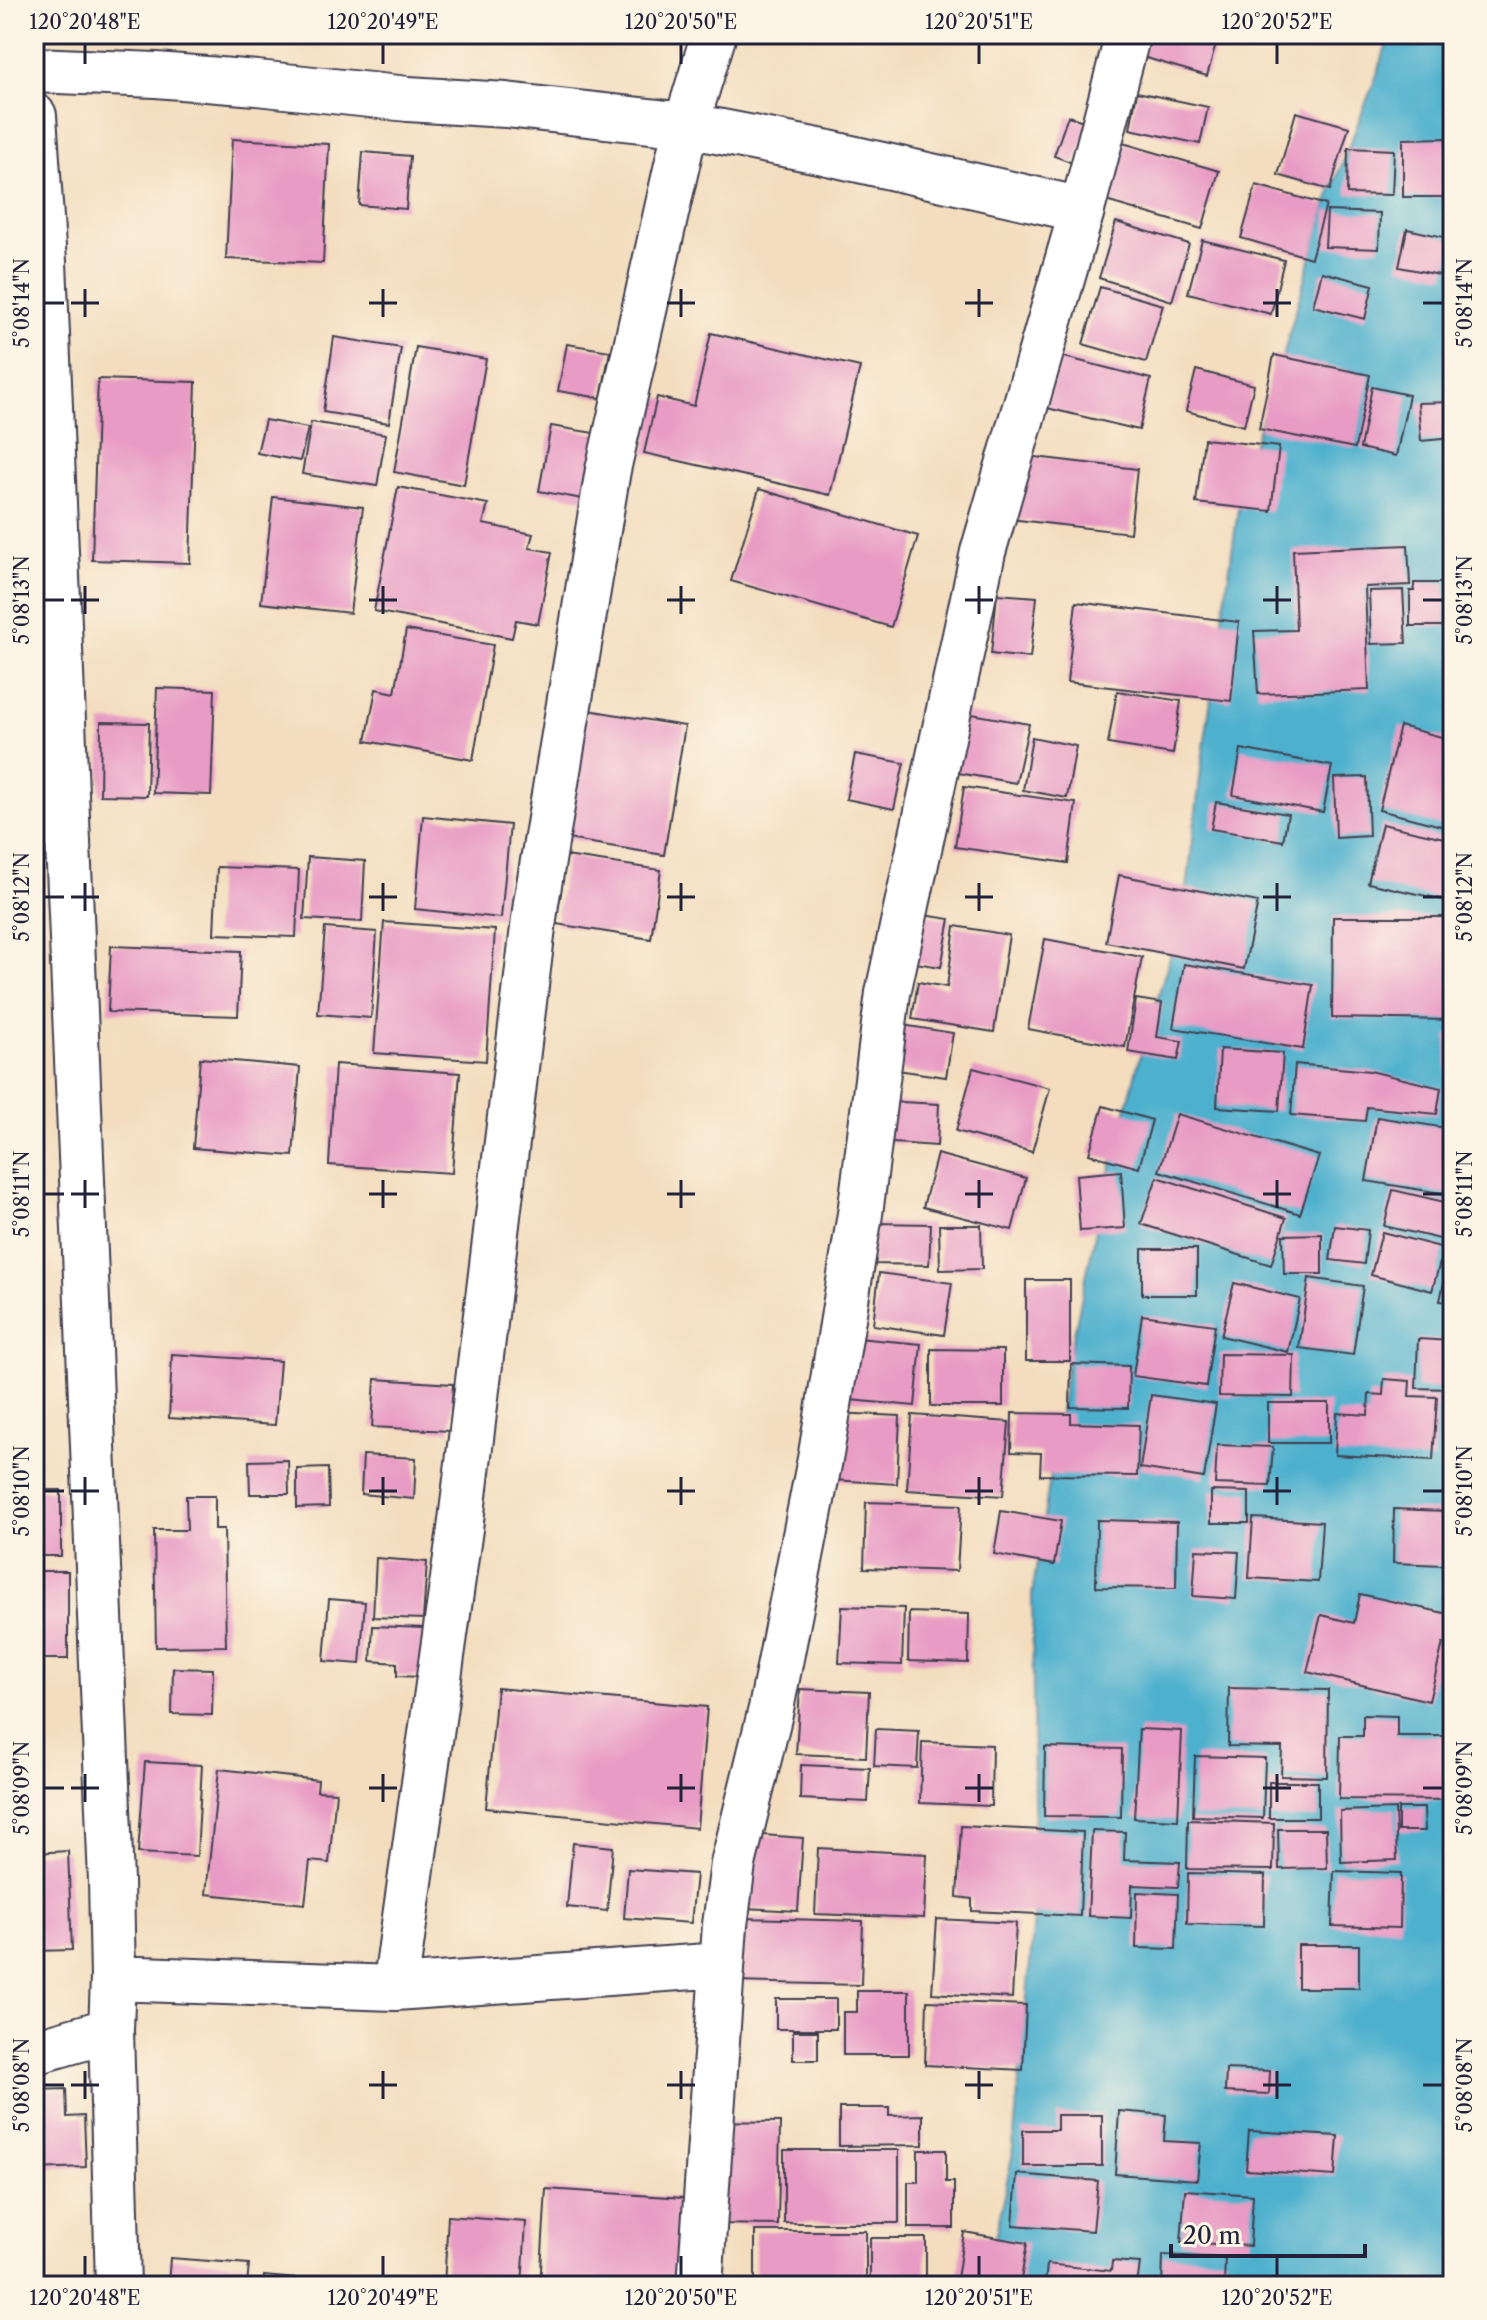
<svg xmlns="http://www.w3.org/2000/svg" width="1487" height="2320" font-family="'Libre Caslon Text',serif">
  <rect width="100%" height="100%" fill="#fcf5e5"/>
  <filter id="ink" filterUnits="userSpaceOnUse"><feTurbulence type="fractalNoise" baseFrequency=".0125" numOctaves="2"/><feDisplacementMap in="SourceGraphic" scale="16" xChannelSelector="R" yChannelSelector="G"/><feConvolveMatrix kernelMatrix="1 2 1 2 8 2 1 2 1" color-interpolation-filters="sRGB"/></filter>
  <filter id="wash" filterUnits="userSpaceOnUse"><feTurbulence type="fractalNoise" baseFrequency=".006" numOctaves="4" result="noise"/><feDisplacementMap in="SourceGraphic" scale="32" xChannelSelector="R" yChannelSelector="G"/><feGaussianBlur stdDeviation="1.8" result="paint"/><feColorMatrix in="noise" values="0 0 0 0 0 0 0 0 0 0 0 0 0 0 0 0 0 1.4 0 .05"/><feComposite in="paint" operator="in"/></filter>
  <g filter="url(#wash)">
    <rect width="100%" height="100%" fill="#f3ddbe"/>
    <path fill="#4eb0cd" stroke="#386984" stroke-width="2" d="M1390,34H1453V2286H985L1012,2157L1035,1909L1032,1595L1067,1366L1101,1206L1139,1060L1185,906L1202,761L1243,475L1285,349L1325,207L1378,72Z"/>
    <g id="blocks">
      <path fill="#e89bc4" d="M1149,34H1219L1207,76L1143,57Z
        M1421,34H1453V44L1421,38Z
        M1137,92L1208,107L1200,144L1130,129Z
        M1296,112L1349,127L1330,190L1278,175Z
        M1068,116L1090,123L1075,164L1054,156Z
        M1446,138L1447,197H1403V139Z
        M232,139L329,144L323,263L226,259Z
        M1116,141L1219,171L1202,229L1099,199Z
        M1348,148L1394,150L1392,195L1347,194Z
        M363,152L410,156L406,209L359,205Z
        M1256,185L1326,205L1311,258L1241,238Z
        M1327,211L1380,213L1379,249L1325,247Z
        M1116,222L1189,244L1172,301L1099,278Z
        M1407,229L1453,239L1445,276L1399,267Z
        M1202,240L1284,260L1271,314L1188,293Z
        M1322,272L1373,285L1365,319L1313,306Z
        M1100,287L1163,305L1146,362L1083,344Z
        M711,333L860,367L830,495L644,453L657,397L694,406Z
        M334,337L401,348L389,423L323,412Z
        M567,344L610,351L601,398L558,391Z
        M416,347L486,359L464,485L394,472Z
        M1274,355L1370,375L1355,448L1259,429Z
        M1060,356L1151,379L1139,430L1047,408Z
        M1196,370L1254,385L1244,426L1186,411Z
        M98,379L196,382L190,563L92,560Z
        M1372,387L1409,395L1396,456L1360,448Z
        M1453,402V438L1421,441L1418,403Z
        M265,420L308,428L300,461L257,453Z
        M311,422L386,434L377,486L302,474Z
        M551,426L600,434L588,500L539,491Z
        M1204,439L1279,447L1271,511L1196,503Z
        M1018,455L1137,469L1130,533L1010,519Z
        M398,487L488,504L483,524L533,534L529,548L552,552L538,624L516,620L512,638L374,611Z
        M759,489L918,536L891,627L731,581Z
        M273,497L363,507L350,613L261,603Z
        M1408,545L1410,585L1365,587L1369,690L1258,694L1254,631L1296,630L1293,550Z
        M1414,583H1445V626H1410V591H1414Z
        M1403,590L1406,643L1371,644L1369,591Z
        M997,594L1037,597L1030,658L991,654Z
        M1076,602L1239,622L1231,701L1067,682Z
        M406,630L493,645L473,760L366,741L376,689L395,693Z
        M157,688L215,690L211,795L153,793Z
        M1117,691L1181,701L1173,754L1108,744Z
        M588,710L685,726L664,855L567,839Z
        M955,711L1029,724L1016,783L941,770Z
        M101,722L149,723L147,796L100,795Z
        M1400,726L1453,740V829L1379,810Z
        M1032,737L1076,746L1067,798L1023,790Z
        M1241,749L1332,766L1323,812L1233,795Z
        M855,754L904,763L894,809L846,799Z
        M1367,777L1369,836L1336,838L1334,778Z
        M964,787L1076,803L1068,863L955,847Z
        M1216,802L1288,814L1283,841L1211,829Z
        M423,816L510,825L501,918L415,909Z
        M1382,824L1453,840V902L1368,883Z
        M566,856L661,870L651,939L556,924Z
        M308,857L365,861L362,922L304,919Z
        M217,867L299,870L296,937L214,934Z
        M1119,875L1258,902L1244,969L1106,942Z
        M910,913L950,919L941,967L903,961Z
        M1333,917H1453V1020L1332,1018Z
        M384,922L495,930L486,1061L374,1053Z
        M955,926L1009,935L994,1032L912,1019L918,982L947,987Z
        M325,928L377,932L371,1018L318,1014Z
        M1045,939L1142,957L1125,1047L1028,1029Z
        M111,946L241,951L238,1016L108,1012Z
        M1184,964L1313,985L1303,1049L1173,1028Z
        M1136,999L1162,1003L1157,1037L1182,1041L1178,1060L1128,1052Z
        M890,1023L953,1033L946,1077L883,1068Z
        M1447,1036H1453V1112L1447,1113Z
        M1220,1049L1283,1053L1279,1111L1217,1107Z
        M200,1058L300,1067L293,1156L193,1148Z
        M335,1064L460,1073L452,1173L329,1165Z
        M1295,1064L1370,1071L1441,1088L1437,1114L1367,1107L1365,1121L1291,1115Z
        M973,1068L1050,1088L1032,1152L956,1131Z
        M882,1101L939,1104L937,1146L879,1142Z
        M1103,1106L1152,1120L1139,1168L1089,1154Z
        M1177,1114L1319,1156L1300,1214L1159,1171Z
        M1377,1117L1453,1129V1195L1366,1181Z
        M937,1154L1026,1178L1012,1230L923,1207Z
        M1121,1171L1125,1228L1080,1231L1076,1175Z
        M1157,1177L1286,1218L1271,1265L1141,1224Z
        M1393,1190L1453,1204V1242L1384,1226Z
        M874,1223L931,1224L929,1265L873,1264Z
        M939,1225H981L982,1269L940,1270Z
        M1335,1226L1368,1230L1364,1264L1330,1260Z
        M1382,1232L1444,1248L1432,1291L1371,1275Z
        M1322,1234V1274H1284L1283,1235Z
        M1452,1245H1453V1303L1440,1301Z
        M1142,1249H1197V1295H1142Z
        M879,1273L952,1283L944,1335L873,1325Z
        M1309,1278L1363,1286L1353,1355L1299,1348Z
        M1026,1280H1070V1361H1026Z
        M1234,1283L1300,1299L1288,1352L1221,1336Z
        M1142,1315L1215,1325L1206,1386L1133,1376Z
        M846,1337L921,1344L915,1406L839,1399Z
        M1418,1339L1451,1341L1448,1389L1416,1388Z
        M931,1349L1003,1350V1406H931Z
        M172,1354L280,1361L275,1425L169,1418Z
        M1220,1354L1294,1355L1293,1397L1219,1396Z
        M1071,1364L1129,1366L1128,1408L1070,1407Z
        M375,1379L453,1384L450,1431L372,1427Z
        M1384,1379L1410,1381L1409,1396L1437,1397L1433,1460L1335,1455L1337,1413L1368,1415L1369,1394L1383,1395Z
        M1151,1395L1216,1404L1204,1478L1140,1468Z
        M1268,1403H1329V1443H1268Z
        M835,1413L900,1416L897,1484L833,1480Z
        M1012,1413L1071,1414V1423L1139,1425L1137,1476L1040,1475L1041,1453L1011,1452Z
        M912,1415L1009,1422L1003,1496L907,1490Z
        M1217,1445L1273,1447L1270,1486L1215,1484Z
        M363,1455L416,1458L414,1499L361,1494Z
        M288,1460L289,1494H250L249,1461Z
        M328,1468L329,1507L297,1508V1469Z
        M34,1490H61V1556H34Z
        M1211,1491L1249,1492V1523H1211Z
        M186,1496H215V1529H224L226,1646L156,1647L154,1530H187Z
        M866,1502L961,1505L957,1571L864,1568Z
        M1394,1509L1446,1511V1516H1453V1555H1445L1444,1565L1393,1563Z
        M1001,1511L1061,1521L1054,1565L994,1554Z
        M1253,1518L1322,1522L1318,1582L1249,1578Z
        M1097,1520L1177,1522L1176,1588L1096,1587Z
        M1196,1550L1239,1552L1236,1599L1193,1596Z
        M376,1558L427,1562L423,1619L373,1617Z
        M34,1571H68V1659H34Z
        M1360,1594L1453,1615V1645L1443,1643L1429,1701L1307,1672L1321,1615L1354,1623Z
        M329,1599L365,1602L360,1664L324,1661Z
        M842,1606L904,1608L902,1665L839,1663Z
        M909,1612L969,1614L968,1663L908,1661Z
        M373,1626L424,1628L422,1677L397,1676V1663L371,1661Z
        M173,1668L213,1669L212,1715L172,1714Z
        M497,1688L707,1707L697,1828L486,1808Z
        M1229,1688L1328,1690L1327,1777L1281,1776L1282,1747L1228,1746Z
        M800,1689L869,1692L866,1757L796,1754Z
        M1363,1715L1397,1716V1736H1445V1721H1453V1800L1339,1799L1340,1736H1363Z
        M876,1729L919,1731L917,1768L874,1766Z
        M1139,1729L1182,1731L1178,1820L1134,1818Z
        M922,1742L992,1745L991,1806L920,1803Z
        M1045,1747L1122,1749L1121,1817L1044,1816Z
        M1195,1756L1265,1758L1263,1818L1193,1816Z
        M145,1762L202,1765L197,1856L138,1853Z
        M801,1765L870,1768L868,1802L800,1799Z
        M219,1769L318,1780L317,1791L336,1792L329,1863L310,1861L305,1904L206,1894Z
        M1269,1782H1318V1818H1269Z
        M1398,1808H1424L1425,1831H1398Z
        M1395,1809L1397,1860L1341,1862L1340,1811Z
        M1188,1820L1274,1823L1273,1870L1187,1869Z
        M961,1826L1083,1832L1080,1916L972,1911V1899L957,1897Z
        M1278,1829H1326L1327,1868L1279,1869Z
        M1092,1831L1125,1832L1124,1860L1180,1862L1178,1887L1132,1885L1131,1918L1088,1916Z
        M750,1834L803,1838L798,1911L745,1908Z
        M573,1843L613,1847L607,1911L567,1907Z
        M818,1848L927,1854L924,1918L815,1914Z
        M68,1851L72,1950L34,1951V1853Z
        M628,1869L696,1874L691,1923L624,1918Z
        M1334,1871L1401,1873L1400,1928L1332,1926Z
        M1188,1873L1265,1875L1264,1926L1187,1924Z
        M1137,1892L1178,1894L1176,1949L1136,1948Z
        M739,1918L863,1921L861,1985L736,1982Z
        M937,1919L1016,1923L1012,1998L932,1993Z
        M1298,1945H1359V1988H1298Z
        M857,1991H909V2055H843V2012H857Z
        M776,1999H836V2029H776Z
        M927,2001L1026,2005L1023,2070L925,2065Z
        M793,2031H818V2060H793Z
        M1226,2069L1270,2071L1269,2094L1225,2092Z
        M66,2089L67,2117L84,2116L86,2167L34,2169V2090Z
        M839,2108H889V2116L923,2115V2145L839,2146Z
        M1119,2111L1166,2115L1164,2141L1201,2143L1197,2180L1115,2174Z
        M1057,2115H1102V2166H1023V2130H1057Z
        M718,2121L780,2122L778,2225L717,2224Z
        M1249,2131L1338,2136L1335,2176L1246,2170Z
        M784,2150H899V2223H784Z
        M918,2150H946V2182H954V2228H908V2182H918Z
        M1017,2174L1098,2181L1093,2231L1013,2225Z
        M546,2189L684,2198L678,2286H540Z
        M1185,2190L1253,2195L1250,2246L1181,2242Z
        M448,2216L526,2222L522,2286H444Z
        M755,2231H866V2286H755Z
        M964,2232L1027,2243L1020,2286H956Z
        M870,2238H926V2286H870Z
        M1163,2255L1225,2258L1224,2286H1162Z
        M170,2258L249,2264L247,2286H168Z
        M1112,2261L1140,2263L1137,2286H1045L1047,2264L1111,2271Z
        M264,2276L320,2281V2286H263Z
        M334,2277L419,2282V2286H334Z"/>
    </g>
  </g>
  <g filter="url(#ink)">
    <use href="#blocks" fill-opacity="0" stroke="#413e4f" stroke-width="2"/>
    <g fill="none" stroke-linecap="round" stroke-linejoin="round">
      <defs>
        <path id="minor" d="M34,70L156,75L257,83L408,99L506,105L686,125L824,152L1082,210
          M34,116L44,262L111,1881L113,1978L111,2030L118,2286
          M113,1978L395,1988L722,1965
          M395,1988L460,1529L536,903L608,470L686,125L714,34
          M34,2052L111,2030
          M700,2286L725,1925L733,1864L771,1709L821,1454L860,1214L888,993L983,552L1082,210L1128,34"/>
      </defs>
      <use href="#minor" stroke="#413e4f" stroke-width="48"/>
      <use href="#minor" stroke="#fff" stroke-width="44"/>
    </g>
  </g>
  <path fill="none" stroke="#22223b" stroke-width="3" d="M85,44V64M383,44V64M681,44V64M979,44V64M1277,44V64M85,289V317M383,289V317M681,289V317M979,289V317M1277,289V317M44,303H64M71,303H99M369,303H397M667,303H695M965,303H993M1263,303H1291M1423,303H1443M85,586V614M383,586V614M681,586V614M979,586V614M1277,586V614M44,600H64M71,600H99M369,600H397M667,600H695M965,600H993M1263,600H1291M1423,600H1443M85,883V911M383,883V911M681,883V911M979,883V911M1277,883V911M44,897H64M71,897H99M369,897H397M667,897H695M965,897H993M1263,897H1291M1423,897H1443M85,1180V1208M383,1180V1208M681,1180V1208M979,1180V1208M1277,1180V1208M44,1194H64M71,1194H99M369,1194H397M667,1194H695M965,1194H993M1263,1194H1291M1423,1194H1443M85,1477V1505M383,1477V1505M681,1477V1505M979,1477V1505M1277,1477V1505M44,1491H64M71,1491H99M369,1491H397M667,1491H695M965,1491H993M1263,1491H1291M1423,1491H1443M85,1774V1802M383,1774V1802M681,1774V1802M979,1774V1802M1277,1774V1802M44,1788H64M71,1788H99M369,1788H397M667,1788H695M965,1788H993M1263,1788H1291M1423,1788H1443M85,2071V2099M383,2071V2099M681,2071V2099M979,2071V2099M1277,2071V2099M44,2085H64M71,2085H99M369,2085H397M667,2085H695M965,2085H993M1263,2085H1291M1423,2085H1443M85,2256V2276M383,2256V2276M681,2256V2276M979,2256V2276M1277,2256V2276"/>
  <rect width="1487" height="2320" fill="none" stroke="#fcf5e5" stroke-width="88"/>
  <path d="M1171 2244v12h194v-12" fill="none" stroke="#22223b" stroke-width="4"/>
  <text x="1183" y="2244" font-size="24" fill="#22223b" stroke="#fcf5e5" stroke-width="6" paint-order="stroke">20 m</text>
  <rect x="44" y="44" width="1399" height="2232" fill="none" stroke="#22223b" stroke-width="3"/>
  <g font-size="20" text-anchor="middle" fill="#22223b">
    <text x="85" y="29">120°20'48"E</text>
    <text x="383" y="29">120°20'49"E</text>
    <text x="681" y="29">120°20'50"E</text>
    <text x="979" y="29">120°20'51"E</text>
    <text x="1277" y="29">120°20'52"E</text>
    <text transform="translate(22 303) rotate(-90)" y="7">5°08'14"N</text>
    <text transform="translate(1465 303) rotate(-90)" y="7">5°08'14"N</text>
    <text transform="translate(22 600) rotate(-90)" y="7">5°08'13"N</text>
    <text transform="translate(1465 600) rotate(-90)" y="7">5°08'13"N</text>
    <text transform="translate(22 897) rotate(-90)" y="7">5°08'12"N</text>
    <text transform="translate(1465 897) rotate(-90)" y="7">5°08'12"N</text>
    <text transform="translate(22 1194) rotate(-90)" y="7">5°08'11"N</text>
    <text transform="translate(1465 1194) rotate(-90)" y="7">5°08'11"N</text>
    <text transform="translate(22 1491) rotate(-90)" y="7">5°08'10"N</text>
    <text transform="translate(1465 1491) rotate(-90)" y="7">5°08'10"N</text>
    <text transform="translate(22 1788) rotate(-90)" y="7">5°08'09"N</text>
    <text transform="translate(1465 1788) rotate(-90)" y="7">5°08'09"N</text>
    <text transform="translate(22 2085) rotate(-90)" y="7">5°08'08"N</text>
    <text transform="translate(1465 2085) rotate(-90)" y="7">5°08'08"N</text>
    <text x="85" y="2305">120°20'48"E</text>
    <text x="383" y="2305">120°20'49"E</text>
    <text x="681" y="2305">120°20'50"E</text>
    <text x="979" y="2305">120°20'51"E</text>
    <text x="1277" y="2305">120°20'52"E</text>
  </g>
</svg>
